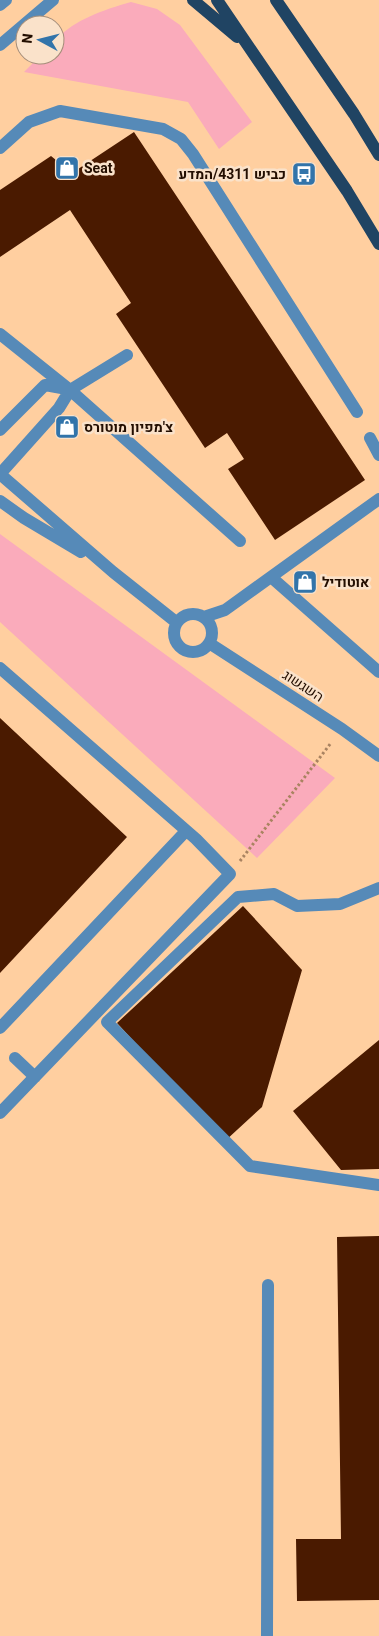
<svg xmlns="http://www.w3.org/2000/svg" width="379" height="1636" font-family="Georgia,Heebo,serif">
  <rect width="100%" height="100%" fill="#ffcfa0"/>
  <path fill="#faabbb" d="M131,2L157,9L180,25L252,122L219,149L188,102L24,72L41,55H55V40C76,19 103,10 131,2Z
    M0,534L335,778L257,858L0,622Z"/>
  <path fill="#4a1a00" d="M134,132L365,480L275,540L228,469L244,459L227,433L205,448L116,314L131,303L70,210L0,257V190L51,156L72,173Z
    M0,718L127,837L0,973Z
    M243,906L302,970L262,1107L225,1141L117,1023Z
    M379,1040V1169L341,1170L293,1111Z
    M379,1236V1600L297,1601L296,1539H341L337,1237Z"/>
  <g fill="none" stroke-linecap="round" stroke-linejoin="round">
    <path stroke="#a98361" stroke-width="3" stroke-dasharray="2.5 2.5" stroke-linecap="butt" d="M240,861L331,743"/>
    <path stroke="#568ab8" stroke-width="12" d="M0,5L6,0
      M0,45L53,0
      M0,148L29,122L60,111L163,129L181,139L193,154L357,412
      M0,334L70,390L240,541
      M0,430L45,385L67,389
      M370,438L379,455
      M0,474L113,572L176,622
      M0,474L59,408L70,390L127,355
      M0,501L24,518L81,552
      M271,577L379,672
      M174 633a19 19 0 1 1 38 0a19 19 0 1 1-38 0Z
      M204,617L225,610L379,499
      M209,643L342,729L379,756
      M0,668L196,839L230,874L0,1113
      M379,888L340,904L297,906L274,894L238,897L107,1022L250,1166L379,1185
      M0,1028L186,831
      M15,1058L35,1077
      M267,1636L268,1285"/>
    <path stroke="#204463" stroke-width="12" d="M193,0L237,37
      M217,0L347,191L379,244
      M276,0L354,114L379,155"/>
  </g>
  <defs>
    <symbol id="shop-square" viewBox="-11 -11 22 22"><rect x="-9" y="-9" width="18" height="18" rx="4" fill="#3274aa" stroke="#fae2ca"/><path d="M-5-2.5h2.3a2.7 3.5 0 0 1 5.4 0H5L5.5 6h-11ZM-1.5-2.5h3a1.5 2.3 0 0 0-3 0Z" fill="#fff"/></symbol>
    <symbol id="bus-square" viewBox="-11 -11 22 22"><rect x="-9" y="-9" width="18" height="18" rx="4" fill="#3274aa" stroke="#fae2ca"/><path d="M-5-6H5V4H4V6H2V4H-2V6H-4V4H-5ZM-3.5-4V0h7V-4ZM-3.5 1.2v1.5H-2V1.2ZM2 1.2v1.5H3.5V1.2Z" fill="#fff"/></symbol>
  </defs>
  <g fill-rule="evenodd">
    <use href="#shop-square" x="53" y="154" width="28" height="28"/>
    <use href="#bus-square" x="290" y="160" width="28" height="28"/>
    <use href="#shop-square" x="53" y="413" width="28" height="28"/>
    <use href="#shop-square" x="291" y="568" width="28" height="28"/>
  </g>
  <g text-anchor="middle" dominant-baseline="central" stroke-width="5" stroke-linejoin="round" paint-order="stroke">
    <g font-size="14" font-weight="bold" fill="#230e00" stroke="#fae2ca" text-anchor="start">
      <text x="84" y="168">Seat</text>
      <text x="286" y="174" text-anchor="end">כביש 4311/המדע</text>
      <text x="84" y="427">צ'מפיון מוטורס</text>
      <text x="322" y="582">אוטודיל</text>
    </g>
    <g font-size="14" fill="#230e00" stroke="#fae2ca">
      <text transform="translate(303 686) rotate(33)">השגשוג</text>
    </g>
  </g>
  <g transform="translate(40 40) rotate(277)"><circle r="24" fill="#fae2ca" stroke="#a48d79"/>
  <path d="M0-4L9 19L0 12L-9 19Z" fill="#3274aa"/>
  <text y="-8" font-size="14" font-weight="bold" text-anchor="middle" fill="#230e00">N</text>
  </g>
</svg>
